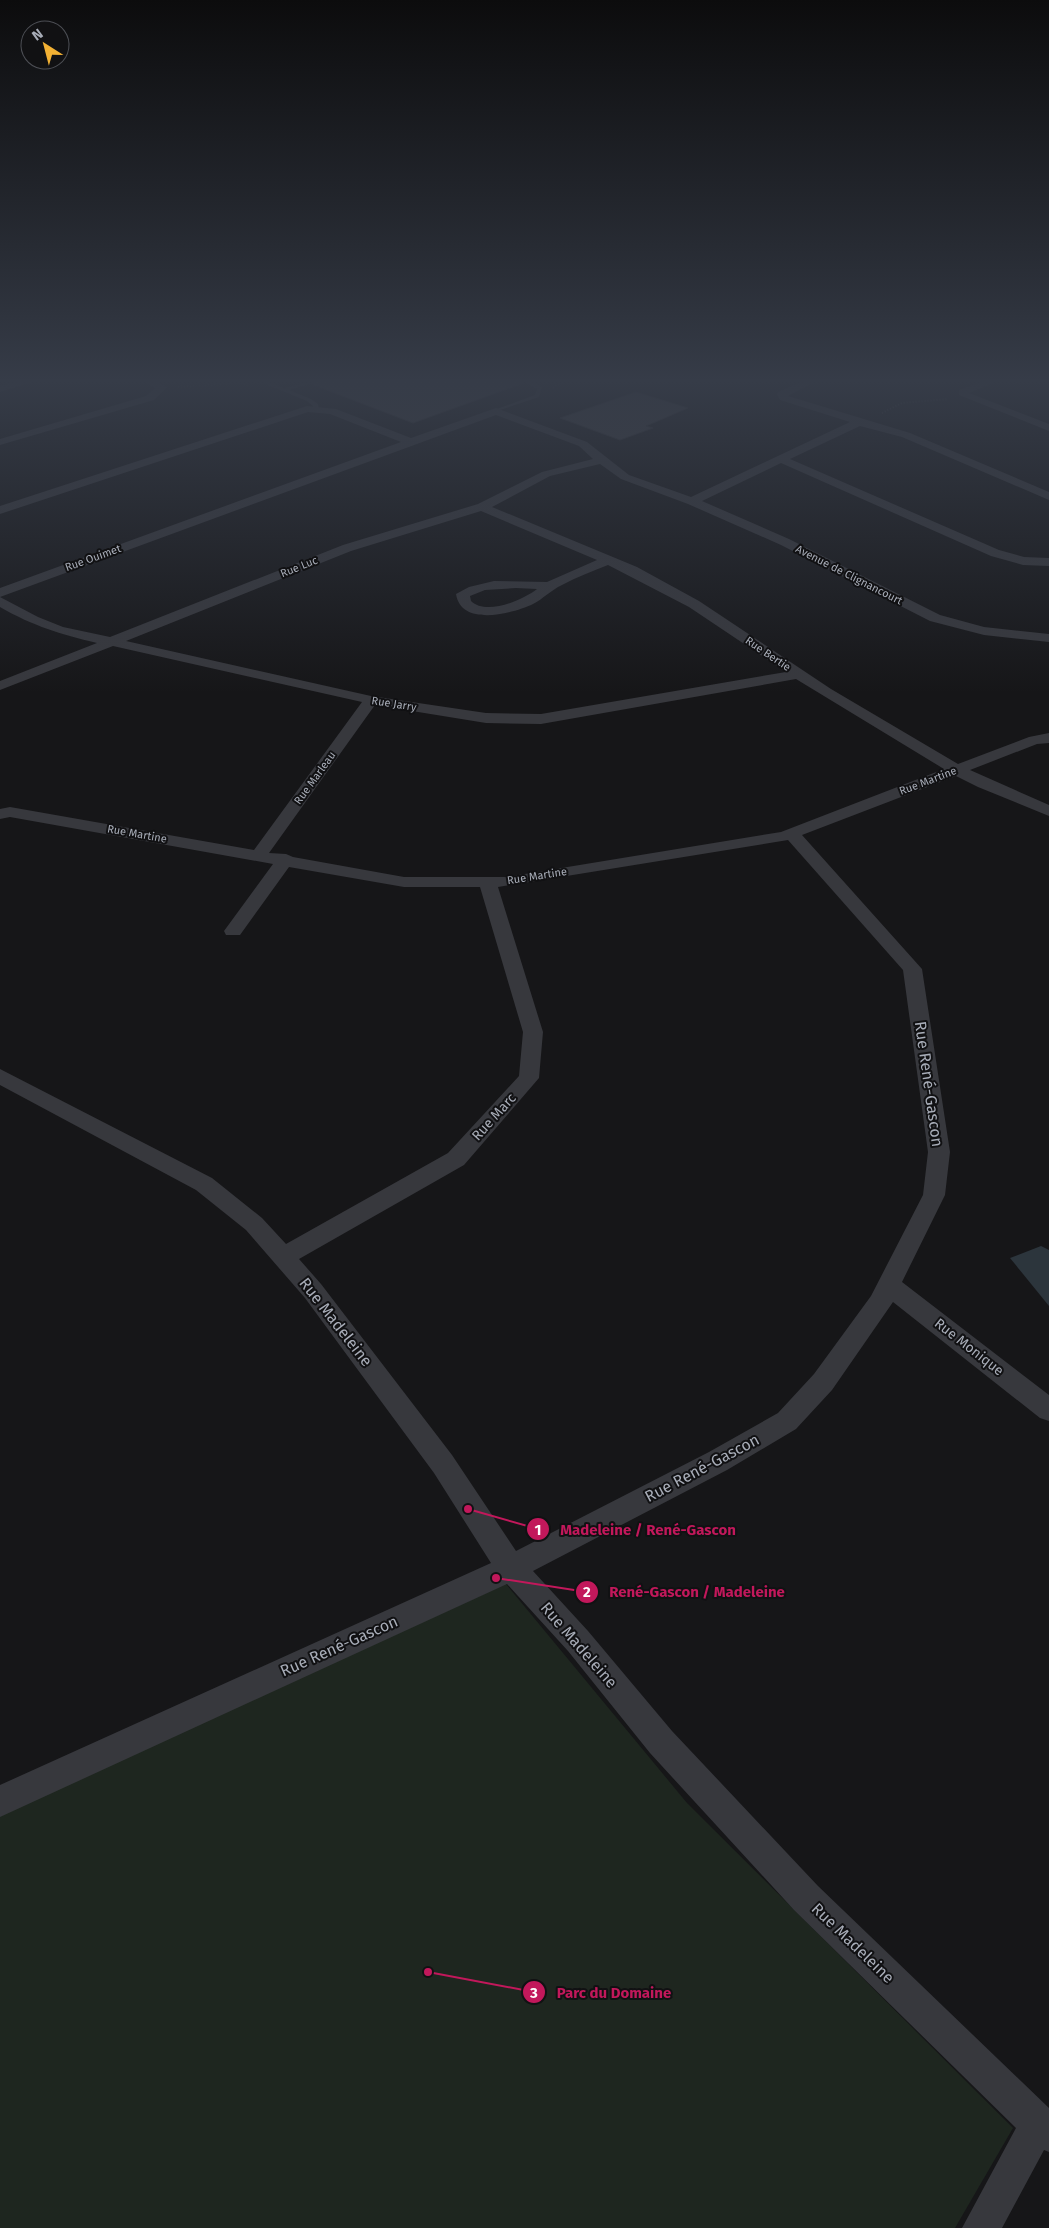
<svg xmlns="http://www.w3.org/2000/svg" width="1049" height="2228" font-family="'Fira Sans',sans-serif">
  <rect width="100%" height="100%" fill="#161618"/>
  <path fill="#1e261f" d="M506,1584L687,1803L1013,2128L955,2228H0V1815Z"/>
  <path fill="#2c353c" d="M1041,1246L1049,1250V1306L1010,1258Z"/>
  <path fill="#404145" stroke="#303034" d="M310,381H522L524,383L413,423L311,384Z
    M636,392L688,408L646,426L653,428L620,440L560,418Z"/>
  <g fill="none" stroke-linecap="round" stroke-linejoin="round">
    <path stroke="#3d3f44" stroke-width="2" stroke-dasharray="1 2" stroke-linecap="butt" d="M178,387L241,383L249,386
      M553,388L565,381
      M882,413L902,403L948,399"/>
    <path fill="#37383d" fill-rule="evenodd" d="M258,381H266L284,388L309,382V384L289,390L311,399L318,404L319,409L314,410L313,406L307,401Z
      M524,381H531L542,387L539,397L494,412V410L535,395L537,389Z"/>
    <path fill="#37383d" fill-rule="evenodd" d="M19,381H35L0,392V386Z
      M143,381H156L167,387L154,400L0,445V439L146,396L155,388Z
      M802,381H816L788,396L910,433L1049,492V500L902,437L860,426L790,459L999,550L1024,557L1049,558V566L1023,565L991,556L781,463L702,501L789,539L940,615L984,627L1049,634V642L984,635L930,621L781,545L688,504L621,479L600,464L550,476L492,507L637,567L699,601L831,689L958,764L1029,737L1049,733V743L1037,744L970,770L1049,805V816L978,787L956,776L802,835L922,969L950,1152L945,1195L902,1282L1049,1395V1421L1040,1418L893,1302L832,1390L796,1429L727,1470L533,1571L588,1631L672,1731L818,1886L1049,2108V2152L1044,2150L1002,2228H962L1016,2128L794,1910L650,1753L568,1651L507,1584L0,1817V1785L491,1563L434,1473L355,1366L305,1298L246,1230L196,1190L0,1085V1069L212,1178L262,1218L286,1244L448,1153L519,1076L523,1032L480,887H404L289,867L240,935H226L224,931L273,864L10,817L0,819V809L10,807L254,850L362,702L113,646L0,690V681L97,643C60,634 33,626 0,607V597L38,617L63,627L110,637L343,545L478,504L542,472L593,459L579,446L496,415L0,597V588L401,442L330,414L308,412L0,514V506L307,406L336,409L411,438L496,408L587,442L629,475L691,497L850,422L780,400L777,394L778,392ZM481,511L597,560L547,582L494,581L469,587L456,594C461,627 512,614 533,604C543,599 551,590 562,585C577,577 593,571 608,565L689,607L786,672L541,714L486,713L371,696L126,641L351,551ZM516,588L537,589C523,600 486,616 471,601L470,596L485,590ZM796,679L944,769L781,832L507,877H404L293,857L286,854L269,853L375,705L486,723L541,724ZM788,840L903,970L928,1152L923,1195L871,1296L814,1374L778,1413L709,1452L516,1551L452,1455L321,1284L299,1259L464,1165L539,1078L543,1032L498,887Z
      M984,381H998L969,393L1049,424V431L959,395V390Z"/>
  </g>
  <linearGradient id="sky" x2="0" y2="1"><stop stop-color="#0c0c0d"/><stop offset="0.55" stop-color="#363c48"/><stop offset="1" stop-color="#363c48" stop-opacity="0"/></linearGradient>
  <rect width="1049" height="693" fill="url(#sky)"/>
  <g text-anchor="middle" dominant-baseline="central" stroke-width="4" stroke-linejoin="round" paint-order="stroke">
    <g font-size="11" fill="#a8adb8" stroke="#111113">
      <text transform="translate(93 558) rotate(-20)">Rue Ouimet</text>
      <text transform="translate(299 567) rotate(-22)">Rue Luc</text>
      <text transform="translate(849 575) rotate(27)">Avenue de Clignancourt</text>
      <text transform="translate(768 654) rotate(34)">Rue Bertie</text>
      <text transform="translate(394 704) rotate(9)">Rue Jarry</text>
      <text transform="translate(315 778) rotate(-54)">Rue Marleau</text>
      <text transform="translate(928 781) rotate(-21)">Rue Martine</text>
      <text transform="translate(137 834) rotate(10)">Rue Martine</text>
      <text transform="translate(537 876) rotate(-9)">Rue Martine</text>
    </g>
    <g font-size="14" fill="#a8adb8" stroke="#111113">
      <text transform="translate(494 1117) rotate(-48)">Rue Marc</text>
      <text transform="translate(969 1347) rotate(38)">Rue Monique</text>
    </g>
    <g font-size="16" fill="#a8adb8" stroke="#111113">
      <text transform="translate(929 1084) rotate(82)">Rue René-Gascon</text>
      <text transform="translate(336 1322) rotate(52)">Rue Madeleine</text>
      <text transform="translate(702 1468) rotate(-28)">Rue René-Gascon</text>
      <text transform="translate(579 1645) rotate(49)">Rue Madeleine</text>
      <text transform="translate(339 1646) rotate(-24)">Rue René-Gascon</text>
      <text transform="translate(853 1943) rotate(44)">Rue Madeleine</text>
    </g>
  </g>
  <path fill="none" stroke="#c2185b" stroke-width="2" d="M468 1509L538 1529M496 1578L587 1592M428 1972L534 1992"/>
  <g fill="#c2185b" stroke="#111113" stroke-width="2">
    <circle cx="468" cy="1509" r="5"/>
    <circle cx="496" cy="1578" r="5"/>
    <circle cx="428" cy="1972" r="5"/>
    <circle cx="538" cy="1529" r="12"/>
    <circle cx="587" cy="1592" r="12"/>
    <circle cx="534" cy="1992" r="12"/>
  </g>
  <g font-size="15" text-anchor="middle" font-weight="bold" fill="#fff">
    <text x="538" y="1535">1</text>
    <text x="587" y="1597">2</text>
    <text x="534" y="1998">3</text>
  </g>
  <g font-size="15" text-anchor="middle" font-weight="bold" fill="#c2185b" stroke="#111113" stroke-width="4" stroke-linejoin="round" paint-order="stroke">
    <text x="648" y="1535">Madeleine / René-Gascon</text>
    <text x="697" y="1597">René-Gascon / Madeleine</text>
    <text x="614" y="1998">Parc du Domaine</text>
  </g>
  <g transform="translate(45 45) rotate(324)"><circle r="24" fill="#111113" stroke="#4d4f55"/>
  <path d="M0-4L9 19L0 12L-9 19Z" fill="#f2b134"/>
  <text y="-8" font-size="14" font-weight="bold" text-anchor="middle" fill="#a8adb8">N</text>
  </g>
</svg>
